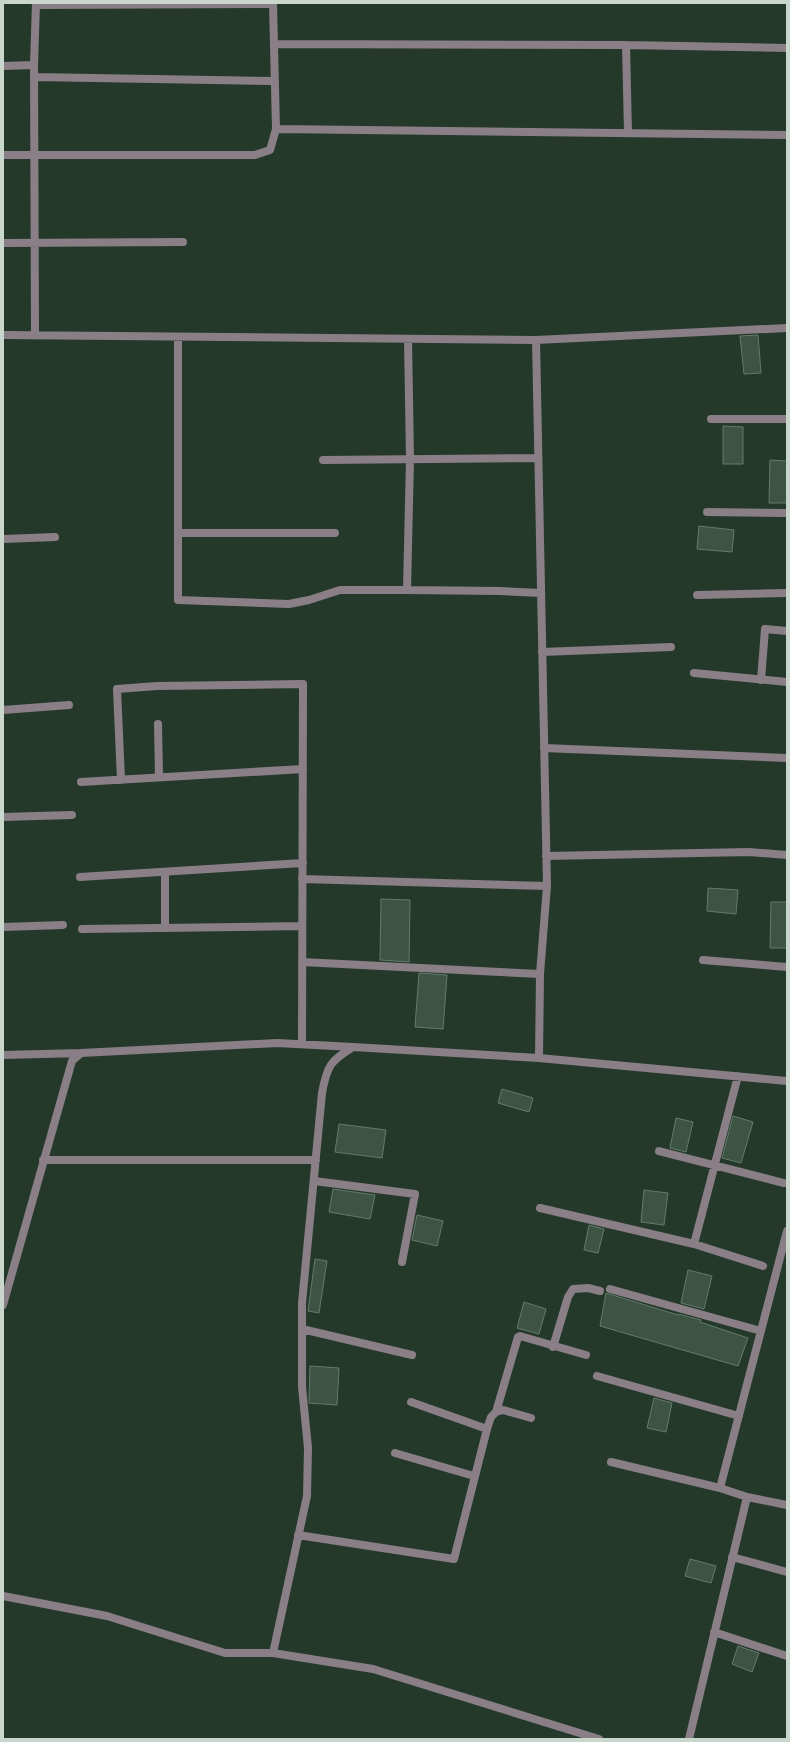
<svg xmlns="http://www.w3.org/2000/svg" width="790" height="1742" font-family="Karla,sans-serif">
  <rect width="100%" height="100%" fill="#25392b"/>
  <path fill="#3d5343" stroke="#657b6a" d="M758,335L761,373L744,374L740,336Z
    M723,426L743,427V464H723Z
    M770,460L787,461V503H769Z
    M699,526L734,530L732,552L697,549Z
    M708,888L738,890L736,914L707,911Z
    M381,899L410,900L409,962L380,960Z
    M771,902H787V948H770Z
    M419,973L447,975L443,1029L415,1027Z
    M502,1089L533,1098L529,1112L498,1103Z
    M733,1116L753,1122L741,1163L722,1158Z
    M676,1118L693,1122L686,1152L670,1148Z
    M339,1124L386,1130L382,1158L335,1152Z
    M333,1189L375,1195L370,1219L329,1212Z
    M644,1190L668,1193L664,1225L641,1222Z
    M417,1215L443,1221L437,1246L412,1240Z
    M589,1225L604,1229L598,1253L584,1250Z
    M315,1259L327,1261L319,1313L308,1311Z
    M688,1270L712,1276L704,1309L681,1303Z
    M606,1293L678,1315V1314L701,1320L700,1322L748,1338L738,1366L600,1326Z
    M524,1302L546,1309L539,1334L517,1328Z
    M310,1366L339,1368L337,1405L309,1403Z
    M654,1398L672,1403L666,1432L647,1428Z
    M690,1559L716,1566L711,1583L685,1576Z
    M738,1646L759,1653L752,1672L732,1664Z"/>
  <g fill="none" stroke-linecap="round" stroke-linejoin="round">
    <path stroke="#8a7f86" stroke-width="8" d="M36,5L273,4
      M274,44L626,45L787,48
      M626,45L628,133
      M3,66L34,65
      M34,77L275,81
      M276,129L787,135
      M3,155H255L270,150L276,129L273,3
      M3,243L183,242
      M3,335L536,340L787,328
      M35,336L34,65L36,3
      M178,338V600L289,604L309,600L340,590H407
      M408,339L410,459L407,590L500,591L541,593
      M711,419H787
      M323,460L538,458
      M707,512L787,513
      M178,533H335
      M3,539L55,537
      M697,595L787,593
      M542,652L671,647
      M694,673L787,682
      M761,680L765,629L787,631
      M3,710L69,705
      M158,724L159,777
      M544,748L787,758
      M121,780L117,689L157,686L303,684L302,1043
      M81,782L303,769
      M3,817L72,815
      M546,856L749,852L787,855
      M80,877L303,863
      M302,879L547,886
      M3,927L63,925
      M165,928V872
      M82,929L302,926
      M703,960L787,967
      M302,962L540,974
      M3,1055L81,1053
      M539,1058L787,1081
      M659,1151L784,1183
      M43,1160H316
      M314,1181L415,1194L402,1262
      M540,1208L694,1244L763,1266
      M787,1231L720,1488L747,1497L787,1505
      M694,1244L738,1076
      M610,1289L761,1331
      M3,1305L72,1061L81,1053L277,1043L353,1047
      M302,1329L412,1355
      M553,1347L568,1297L573,1289L588,1288L600,1291
      M597,1376L739,1416
      M411,1402L487,1429
      M496,1412L503,1410L531,1418
      M395,1453L474,1476
      M611,1462L720,1488
      M298,1535L454,1559L487,1429L491,1417L496,1412L518,1337L520,1336L586,1355
      M732,1557L787,1572
      M3,1596L107,1616L225,1653H273L373,1669L599,1739
      M714,1632L787,1656
      M273,1653L307,1496L308,1448L302,1387V1303L322,1093C327,1066 330,1061 353,1047L539,1058L540,974L547,886L536,340
      M689,1739L747,1497"/>
  </g>
  <rect width="790" height="1742" fill="none" stroke="#c9d6cc" stroke-width="8"/>
</svg>
